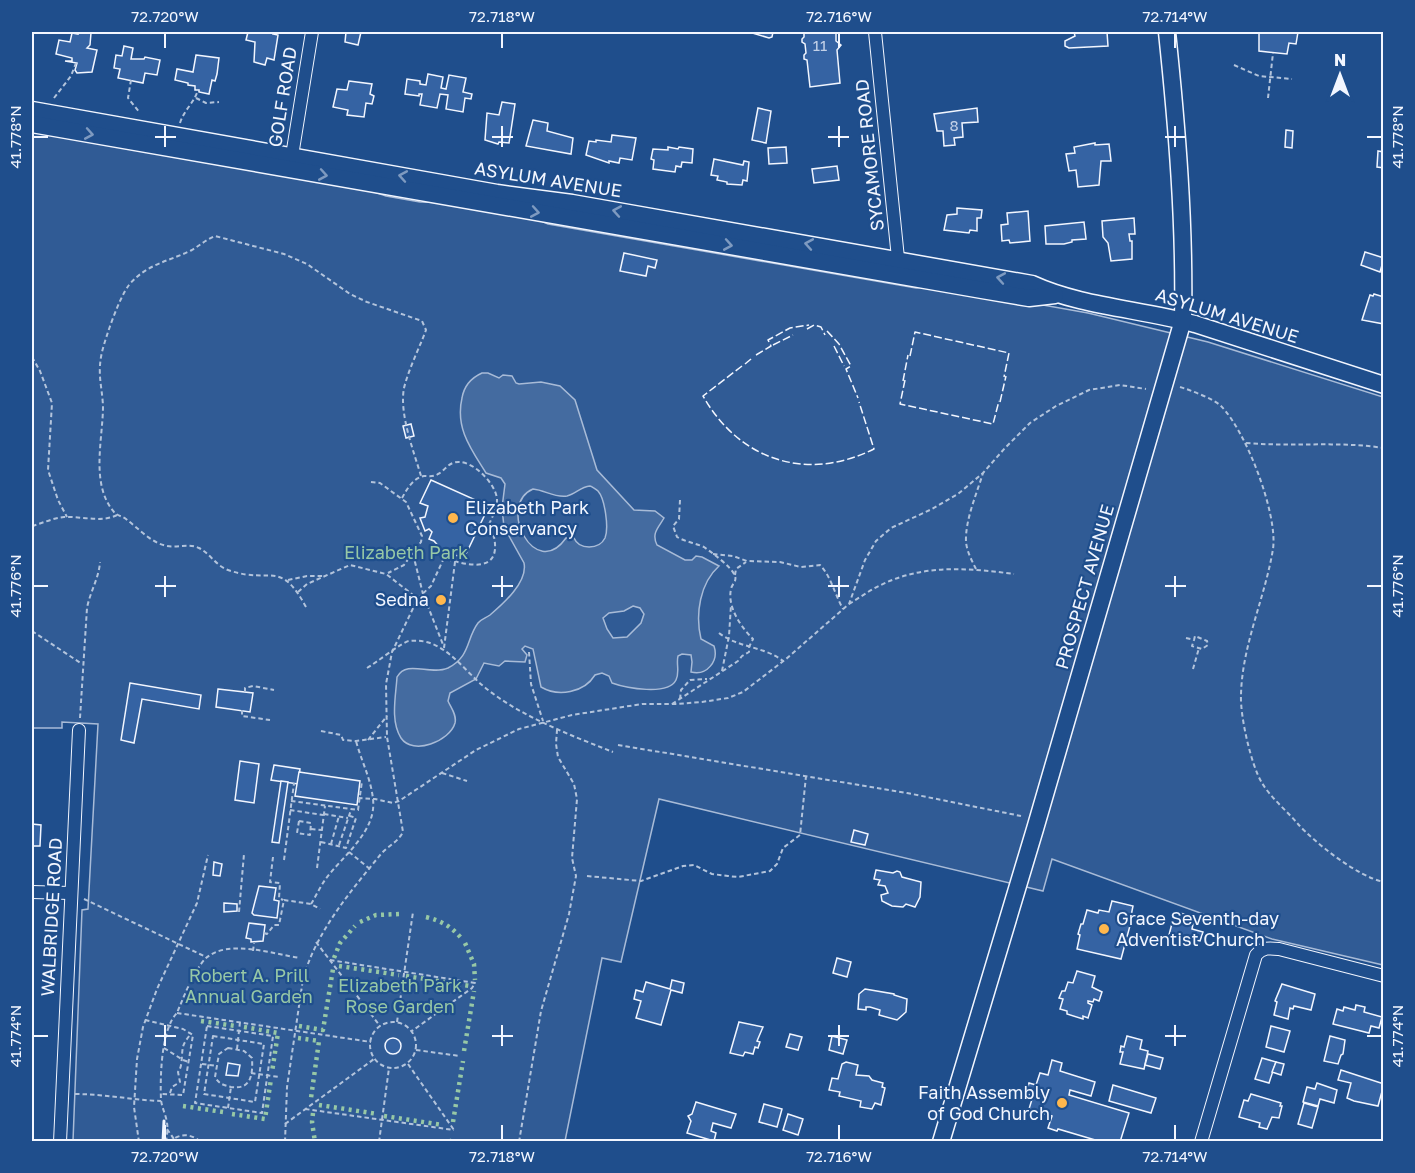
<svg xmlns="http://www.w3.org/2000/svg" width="1415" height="1173" font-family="'Golos Text',sans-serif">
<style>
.built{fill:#305b95;stroke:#a8bbd7;stroke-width:1.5}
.water{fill:#446ba0;stroke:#a8bbd7;stroke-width:1.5;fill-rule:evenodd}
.building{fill:#3563a3;stroke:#f2f6ff;stroke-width:1.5}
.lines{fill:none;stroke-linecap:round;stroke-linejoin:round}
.minor-casing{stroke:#f2f6ff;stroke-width:14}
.secondary-casing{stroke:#f2f6ff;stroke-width:19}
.path{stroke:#b3c4dc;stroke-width:2;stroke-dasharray:4.5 3;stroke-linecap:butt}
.minor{stroke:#1f4e8c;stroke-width:12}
.secondary{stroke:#1f4e8c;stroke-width:16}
.hedge{stroke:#97c8a6;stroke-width:4.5;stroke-dasharray:3 4.5;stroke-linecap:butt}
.fence{stroke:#f2f6ff;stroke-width:1.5;stroke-dasharray:8 3;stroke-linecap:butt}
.wall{stroke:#f2f6ff;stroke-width:3}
.oneway{stroke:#7e9ac0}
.ticks{fill:none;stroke:#f2f6ff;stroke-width:2}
.poi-dot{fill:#ffb74d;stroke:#1f4e8c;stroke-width:2}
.labels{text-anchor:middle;stroke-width:4.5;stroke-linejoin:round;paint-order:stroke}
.number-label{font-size:15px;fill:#c3d1e8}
.street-label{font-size:18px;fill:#f2f6ff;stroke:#1f4e8c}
.poi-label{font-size:18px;fill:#f2f6ff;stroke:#1f4e8c;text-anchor:start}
.park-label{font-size:18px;fill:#97c8a6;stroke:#1f4e8c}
.neatline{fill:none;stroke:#f2f6ff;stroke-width:2}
.ticks-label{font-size:15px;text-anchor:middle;fill:#f2f6ff}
</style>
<rect width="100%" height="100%" fill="#1f4e8c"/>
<polygon class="built" points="32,129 360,187 386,196 420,202 459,203 532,217 548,224 674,246 916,288 935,286 1088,313 1208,342 1383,397 1383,965 1272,939 1052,859 1043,891 659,799 621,962 602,958 565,1141 73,1141 82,910 88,909 98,724 62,722 62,728 32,728"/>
<path class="water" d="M482 373H488L499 378 503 375 512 376 516 383 519 384 541 382 560 386 575 400 597 470 634 510 655 511 664 518C659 527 651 533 657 545L685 560H692L696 556 702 557 719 566C700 583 695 614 701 639L714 646C719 661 707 676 691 672L692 662 691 655 682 654 678 656C676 664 680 672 676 680 668 696 626 688 612 683L609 676 602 673 595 675C584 693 558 697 541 687L533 649 525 646 522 649 527 655 525 662 505 661 499 666 484 663 476 679 450 693 448 701C451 708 457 715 455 723 450 741 413 756 401 738 390 721 396 695 397 677 407 659 430 676 448 668 471 656 466 639 478 623 481 619 486 618 490 615 503 604 528 582 524 563L504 527 502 508 505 484 501 478 486 473C471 449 455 428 462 398 464 386 471 378 482 373ZM590 486C591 486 597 490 598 491 605 499 609 528 605 538 599 550 579 550 574 538H566C535 582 496 505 533 489 545 490 554 498 567 496 576 494 580 487 590 486ZM633 606 640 608 644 614 641 623 627 637 613 638 607 629 603 618 609 613 624 611Z"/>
<g class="building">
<polygon points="78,32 91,33 90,45 87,48 97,50 92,72 77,73 75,70 77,63 65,61 72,61 72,58 56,54 59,40 70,42 72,33 78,34"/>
<polygon points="248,32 274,32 273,34 278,35 274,60 267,58 265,65 254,62 255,42 246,40"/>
<polygon points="346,32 361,32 358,45 345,42"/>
<polygon points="749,32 773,32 772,37 769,38"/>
<polygon points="804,32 836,33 836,41 841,45 837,50 840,83 810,87 807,60 804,59 804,55 806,53 805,44 802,42 802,39 804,37"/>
<polygon points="1074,32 1107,32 1108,46 1069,48 1065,46 1065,41 1075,36"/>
<polygon points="1259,32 1298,32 1296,44 1289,43 1287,54 1259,51"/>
<polygon points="124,46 133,48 131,59 144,59 145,57 160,60 157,75 145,73 143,83 118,78 120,69 114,68 116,55 122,56"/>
<polygon points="196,55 219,58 217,74 215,81 212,80 209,94 199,92 199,90 195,90 195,86 188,85 188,83 175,80 177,69 193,72"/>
<polygon points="428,74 443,77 441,88 446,89 449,75 466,78 463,92 472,94 471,99 465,98 463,112 446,109 448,95 440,94 437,108 420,105 422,94 419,94 419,96 405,94 407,79 420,81 420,84 426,85"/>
<polygon points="349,81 372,84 370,94 374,96 372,104 366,103 364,117 347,115 348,110 333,107 337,89 347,90"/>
<polygon points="502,102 515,104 509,143 499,142 498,144 485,140 487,113 499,115"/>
<polygon points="758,108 771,111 766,143 752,140"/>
<polygon points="977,108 978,122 962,123 963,137 954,138 955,145 944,146 943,131 937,131 934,114"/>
<polygon points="533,120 548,123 547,131 573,138 571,154 526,146"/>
<polygon points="1286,130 1293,131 1292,148 1285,147"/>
<polygon points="612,135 636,138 632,160 620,158 619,163 609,161 609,163 586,155 589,141 596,142 596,140 611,142"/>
<polygon points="1095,143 1095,145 1109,144 1111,161 1101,161 1099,185 1078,187 1076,170 1069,171 1066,154 1075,153 1074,147"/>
<polygon points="668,147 678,149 679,147 693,149 692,163 682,162 681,167 676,166 675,172 653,169 654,160 651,159 653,149 668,150"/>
<polygon points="786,147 787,163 769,164 768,148"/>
<polygon points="1378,151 1384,152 1384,168 1377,167"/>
<polygon points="714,159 743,165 744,161 749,162 747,181 743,180 742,185 727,184 727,182 717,180 718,176 711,175"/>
<polygon points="837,166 839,180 814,183 812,169"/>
<polygon points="957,208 982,210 981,218 977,218 977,231 970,230 969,233 944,230 947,215 957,214"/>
<polygon points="1028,211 1030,241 1010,243 1009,240 1002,241 1001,225 1008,224 1007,213"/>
<polygon points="1134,218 1135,234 1129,234 1130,241 1132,241 1132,259 1111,261 1108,243 1103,237 1102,221"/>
<polygon points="1084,222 1086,239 1072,240 1072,242 1064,244 1046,244 1045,226"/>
<polygon points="1365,252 1384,258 1380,272 1361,265"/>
<polygon points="624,253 657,260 655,268 648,266 646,276 620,271"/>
<polygon points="1374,294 1384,297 1384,324 1362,320 1370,295 1373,296"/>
<polygon points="411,424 414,436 406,438 403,426"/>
<polygon points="431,480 489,506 465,556 446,555 434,541 429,539 432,532 429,529 425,531 420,518 425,517 428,506 420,503"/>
<polygon points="130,683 201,695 199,709 142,699 134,743 121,740"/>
<polygon points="218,689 253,693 250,712 216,707"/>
<polygon points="240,761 259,764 254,803 235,800"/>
<polygon points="274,765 300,769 298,784 271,780"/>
<polygon points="299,772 360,781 357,805 295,796"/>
<polygon points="281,781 288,782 279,843 272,842"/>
<polygon points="32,824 41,825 40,846 32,846"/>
<polygon points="854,830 868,834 865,845 851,842"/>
<polygon points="214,862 222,864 220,876 213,875"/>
<polygon points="876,870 893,873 897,871 900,872 902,877 921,882 920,897 915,907 906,904 903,907 892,906 882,901 881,895 888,893 885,886 878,885 880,880 874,879"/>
<polygon points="259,886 276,888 274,900 279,901 277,918 254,915 252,913"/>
<polygon points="1112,901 1133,906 1130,921 1131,922 1121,959 1077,949 1080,935 1078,934 1081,924 1083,924 1087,910 1098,913 1099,910 1109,912"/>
<polygon points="224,903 237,904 237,911 224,912"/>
<polygon points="1175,912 1193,916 1192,918 1194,919 1192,929 1203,932 1200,941 1169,935"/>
<polygon points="249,923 265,925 263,941 251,942 251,939 246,938"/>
<polygon points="837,958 851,962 847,977 833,973"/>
<polygon points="1077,971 1095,976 1092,987 1102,992 1099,1001 1094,999 1093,1002 1088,1001 1088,1003 1092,1005 1088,1018 1083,1016 1083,1019 1067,1014 1067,1011 1060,1009 1063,999 1059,998 1062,991 1065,991 1068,982 1073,983"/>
<polygon points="672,980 684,983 682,993 671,990 661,1025 636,1018 641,1001 634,999 636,990 643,992 646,982 670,989"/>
<polygon points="1282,984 1315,994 1311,1010 1294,1006 1293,1009 1290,1008 1288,1019 1274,1015 1277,1002 1275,1001"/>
<polygon points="865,989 894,994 894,995 907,999 906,1012 897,1020 879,1015 880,1010 870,1007 866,1007 866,1010 858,1009 859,994"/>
<polygon points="1356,1005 1365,1007 1364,1012 1382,1017 1379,1028 1371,1026 1369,1033 1333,1024 1337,1009 1343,1011 1344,1007 1355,1010"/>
<polygon points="739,1022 763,1027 757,1041 760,1042 758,1048 755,1047 753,1054 745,1052 743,1056 730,1053"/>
<polygon points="1271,1026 1290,1031 1284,1052 1266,1047"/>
<polygon points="790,1034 802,1037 798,1050 786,1047"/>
<polygon points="832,1036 847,1040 843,1054 829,1050"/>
<polygon points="1127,1036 1142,1040 1140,1049 1148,1051 1144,1069 1120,1064 1123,1052 1120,1052 1121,1046 1124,1047"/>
<polygon points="1330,1036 1345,1040 1343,1054 1341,1055 1338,1064 1324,1061"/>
<circle cx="393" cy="1046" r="8"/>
<polygon points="1148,1054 1163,1058 1160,1069 1145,1065"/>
<polygon points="1262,1058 1276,1062 1269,1083 1255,1079"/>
<polygon points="1052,1060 1062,1063 1060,1071 1095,1082 1091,1096 1070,1090 1069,1095 1129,1113 1120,1142 1102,1142 1058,1129 1057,1131 1048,1128 1052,1116 1029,1109 1033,1096 1026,1094 1029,1083 1036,1085 1040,1073 1048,1075"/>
<polygon points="846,1062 858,1065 856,1075 869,1076 872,1080 883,1083 882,1087 885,1088 881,1105 875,1103 872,1109 860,1107 861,1101 839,1096 840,1092 829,1090 832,1078 838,1079 842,1064"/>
<polygon points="1276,1062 1284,1064 1281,1075 1272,1072"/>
<polygon points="228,1063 240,1065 238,1076 226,1075"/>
<polygon points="1341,1070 1384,1084 1378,1106 1354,1101 1347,1098 1351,1083 1338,1080"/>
<polygon points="1317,1083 1337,1090 1334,1103 1320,1099 1318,1106 1303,1102 1307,1087 1315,1089"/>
<polygon points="1113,1085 1156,1098 1151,1113 1109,1101"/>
<polygon points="1251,1094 1281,1103 1280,1106 1282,1106 1279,1118 1272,1117 1267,1129 1259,1127 1260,1123 1239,1117 1244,1100 1248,1101"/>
<polygon points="696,1102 736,1114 731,1128 713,1123 711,1131 716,1133 714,1141 687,1133 691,1121 688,1116 692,1114"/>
<polygon points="1304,1103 1318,1107 1312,1128 1298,1124"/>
<polygon points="764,1104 782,1109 777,1127 759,1122"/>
<polygon points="788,1114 803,1119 798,1135 783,1130"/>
</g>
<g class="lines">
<defs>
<g id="minor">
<polyline points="875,32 899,268"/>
<polyline points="291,162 312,32"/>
<polyline points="32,892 70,893"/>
<polyline points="60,1142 79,730"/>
<path d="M1201 1142 1256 955C1263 947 1270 948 1279 949L1384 976"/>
</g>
<g id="secondary">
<path d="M32 110 497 193 572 203 1032 284C1082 307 1142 309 1195 324L1384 385"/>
<polyline points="32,124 982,290 1029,298 1055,295"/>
<path d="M941 1142 1035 829 1183 320C1185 224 1177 127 1167 32"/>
</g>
</defs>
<use href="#minor" class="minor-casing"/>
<use href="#secondary" class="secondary-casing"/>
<g class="path">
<polyline points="1234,65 1259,76 1292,79"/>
<polyline points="131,80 128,98 140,113"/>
<polyline points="54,98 71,76 76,63"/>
<polyline points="196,98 206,103 219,102"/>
<polyline points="1268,98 1273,53"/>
<path d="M180 123C184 110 194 103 198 90"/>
<polyline points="32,357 40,371 52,403 48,470 58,500 67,517"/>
<path d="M1180 387C1190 390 1214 399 1221 406 1246 431 1278 514 1273 549 1265 598 1242 645 1241 695 1240 716 1251 765 1262 783 1271 798 1287 811 1298 824 1315 843 1358 877 1384 882"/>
<path d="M1246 443C1292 447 1338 441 1384 448"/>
<polyline points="371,482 380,483 406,502 422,536 421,542 404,565 388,573"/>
<path d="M402 498C407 489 413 478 424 476 429 476 434 477 438 474 444 471 447 465 453 463 470 456 498 485 497 501 496 512 488 526 483 536"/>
<path d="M32 526C43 523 53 518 64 517 81 516 101 523 117 515"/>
<polyline points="413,554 423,594 444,647"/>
<path d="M713 554 733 556 747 561 780 562 801 567 820 565C831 576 835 595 843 609"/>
<path d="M976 569C972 561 967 552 966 542 965 520 977 493 983 473"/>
<polyline points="735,575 736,569 746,562"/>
<polyline points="288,580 307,576 324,576"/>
<polyline points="298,592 307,584 350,565 386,574 417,598"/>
<path d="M849 604C859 598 870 590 881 585 923 564 969 568 1014 574"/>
<path d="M306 607C280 559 272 584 231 571 216 567 211 554 199 548 189 543 177 548 167 546 151 543 138 528 126 519 122 516 118 516 114 512 90 484 103 439 103 406 102 386 97 374 102 352 106 336 119 298 129 285 146 264 170 261 192 250 200 245 206 240 215 236L284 254 307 264 350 294 367 302 422 321 426 330C419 349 409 368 404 388 399 414 414 452 421 476"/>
<polyline points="32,631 82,664"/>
<path d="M719 633C738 648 764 646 783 661"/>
<polyline points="1186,638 1194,640 1195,636 1207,641 1208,645 1202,649 1192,646 1194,640"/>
<polyline points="444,648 455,562"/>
<polyline points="529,652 531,684 543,721"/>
<path d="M367 668C376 663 402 642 409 641 442 637 460 666 482 685 517 715 570 735 613 752"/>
<polyline points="1193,669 1199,648"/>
<polyline points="722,671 729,636 731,605"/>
<polyline points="245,692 245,688 253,686 274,690"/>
<polyline points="680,699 681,690 690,680 707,679"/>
<path d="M672 704 738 661 742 656 749 652V647L753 639C741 627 727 607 731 589 732 584 737 581 735 576 732 567 711 552 704 547 695 543 686 542 677 537L673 526 679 519 680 500"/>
<polyline points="242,710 242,716 270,720"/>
<path d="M80 718 87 608C90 592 99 578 100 562"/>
<polyline points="321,731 341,735 343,740 356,741 386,737"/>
<polyline points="368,740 387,716"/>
<polyline points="618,745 907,793 1021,816"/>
<polyline points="442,773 467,781"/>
<polyline points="358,798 375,799 393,803 399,801 476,750 519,729 572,715 642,704 677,704 702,702 728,698 743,692 786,659 849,604 865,560 876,541 891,528 932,509 958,494 983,473 1005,448 1030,423 1056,406 1089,390 1120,385 1146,389"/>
<polyline points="291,801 358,810 362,781"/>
<polyline points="290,810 323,815"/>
<polyline points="324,814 348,818"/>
<polygon points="299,821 311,823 310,835 297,833"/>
<polyline points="311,829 322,830"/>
<polyline points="321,842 346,848 356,818 350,816"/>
<polyline points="331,844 339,816"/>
<polyline points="339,845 351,810"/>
<polyline points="349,852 370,869"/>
<polyline points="273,857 270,882 280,883 279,898 283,900"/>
<polyline points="284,860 294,783"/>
<polyline points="317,868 325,806"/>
<polyline points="587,876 641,881 683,866 694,865 712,874 728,876 738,877 770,871 777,864 783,848 800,835 806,776"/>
<polyline points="84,899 206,957"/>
<path d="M311 904C316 896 320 887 325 880 342 856 377 832 373 799 371 779 361 760 356 741"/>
<polyline points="239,912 244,854"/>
<polyline points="264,933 267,934 274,925 279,925 284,900 311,904 320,909"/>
<polyline points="316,942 380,1026"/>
<polyline points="253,951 254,943"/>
<polyline points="330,960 475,983 472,988 412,1031"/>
<polyline points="177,1013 371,1042"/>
<polyline points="145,1020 183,1029 193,1035 183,1095 161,1094"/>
<circle cx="393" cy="1045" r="23"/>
<polyline points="397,1022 413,912"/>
<polygon points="207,1026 273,1036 262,1113 195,1103"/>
<polygon points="213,1036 264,1044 255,1102 204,1094"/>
<polyline points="164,1048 183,1060 189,1062"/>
<path d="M228 1048 244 1051 252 1058C253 1075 251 1090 231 1087 223 1085 219 1084 215 1077L219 1054Z"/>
<polyline points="237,1049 240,1022"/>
<polyline points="416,1050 460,1056"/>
<polyline points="202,1064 217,1066"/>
<polyline points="408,1064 454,1130"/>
<polyline points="251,1073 279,1077"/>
<path d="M170 1093 172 1087 180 1082 178 1072C183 1066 181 1056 183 1047 184 1042 188 1038 191 1033"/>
<path d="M75 1094C104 1094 132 1100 161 1101"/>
<polyline points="228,1108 231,1087"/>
<polyline points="305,1109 454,1130"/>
<polyline points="285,1124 374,1059"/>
<polyline points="167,1129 176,1142"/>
<polyline points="139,1142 134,1107 137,1059 143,1027 157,989 197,903 208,855"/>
<path d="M166 1142C167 1136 168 1128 167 1123 166 1115 162 1108 161 1100 160 1078 161 1029 177 1013 183 998 194 971 205 959 227 938 273 954 300 958"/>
<path d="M169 1142C180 1133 190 1133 201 1142"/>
<path d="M285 1142 287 1087 303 979C316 932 350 892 381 854 388 846 398 842 403 832L387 737 386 684 392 652 418 598 431 586 444 558C465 565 502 575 494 537L486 530"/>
<polyline points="379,1142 389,1068"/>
<polyline points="519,1142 541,1011 569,914 576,876 572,858 577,799 574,784 558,757 556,744 557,730"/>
</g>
<use href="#minor" class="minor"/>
<use href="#secondary" class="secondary"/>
<g class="hedge">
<path d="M426 917C442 921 452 927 462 939"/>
<polyline points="360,922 376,915 399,914"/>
<polyline points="465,943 474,964 475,980"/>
<polyline points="334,958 340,943 355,926"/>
<polyline points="339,966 399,975"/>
<polyline points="406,976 470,986"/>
<polyline points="201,1021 236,1026"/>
<polyline points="299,1026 323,1030 333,969"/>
<polyline points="244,1027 278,1033 272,1072"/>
<polyline points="298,1038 319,1041 311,1098"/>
<polyline points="464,1051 474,991"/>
<polyline points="319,1105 378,1114"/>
<polyline points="183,1106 223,1112"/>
<polyline points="313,1113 312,1122 315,1142"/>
<polyline points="232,1114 265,1119 271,1079"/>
<polyline points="384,1116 443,1125"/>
<polyline points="453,1122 463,1061"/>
<polyline points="451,1142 453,1137"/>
</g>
<g class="fence">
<polyline points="807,329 814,325 821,327 825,335"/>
<polyline points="827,331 839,344 851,366 846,369 858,398"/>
<polyline points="773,345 793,335"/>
<polyline points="834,346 844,366"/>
<polyline points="756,355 771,346 768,340 790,328 809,325"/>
<polyline points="910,356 915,332 1009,353 1004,377"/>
<polyline points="745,364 751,359"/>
<path d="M742 366 703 396C740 461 807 482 874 449L859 402"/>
<polyline points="905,380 900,404 993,424 999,401"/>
<polyline points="903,381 908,355"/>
<polyline points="1000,402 1006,376"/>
</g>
<polyline class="wall" points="163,1142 164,1121"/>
</g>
<defs><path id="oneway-chevron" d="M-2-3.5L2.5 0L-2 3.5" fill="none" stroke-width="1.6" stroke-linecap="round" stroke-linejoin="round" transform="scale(1.5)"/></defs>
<g class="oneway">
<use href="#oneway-chevron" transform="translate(89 134) rotate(10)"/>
<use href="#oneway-chevron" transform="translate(323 175) rotate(10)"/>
<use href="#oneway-chevron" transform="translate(403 176) rotate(-170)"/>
<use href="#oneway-chevron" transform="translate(617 211) rotate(-170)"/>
<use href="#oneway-chevron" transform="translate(535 212) rotate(10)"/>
<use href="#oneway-chevron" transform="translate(809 244) rotate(-170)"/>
<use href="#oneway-chevron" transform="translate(728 245) rotate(10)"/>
<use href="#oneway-chevron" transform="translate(1001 278) rotate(-170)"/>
</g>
<path class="ticks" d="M165 33V48M502 33V48M839 33V48M1175 33V48M165 126V147M502 126V147M839 126V147M1175 126V147M33 137H48M155 137H176M492 137H513M828 137H849M1165 137H1186M1367 137H1382M165 576V597M502 576V597M839 576V597M1175 576V597M33 586H48M155 586H176M492 586H513M828 586H849M1165 586H1186M1367 586H1382M165 1025V1046M502 1025V1046M839 1025V1046M1175 1025V1046M33 1036H48M155 1036H176M492 1036H513M828 1036H849M1165 1036H1186M1367 1036H1382M165 1125V1140M502 1125V1140M839 1125V1140M1175 1125V1140"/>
<g class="poi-dot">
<circle cx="453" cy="518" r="6"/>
<circle cx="441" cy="600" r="6"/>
<circle cx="1104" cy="929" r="6"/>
<circle cx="1062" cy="1103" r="6"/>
</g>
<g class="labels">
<g class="number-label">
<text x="820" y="51">11</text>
<text x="954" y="131">8</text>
</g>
<g class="street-label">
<text transform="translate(283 97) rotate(-81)" y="6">GOLF ROAD</text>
<text transform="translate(870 155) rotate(-96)" y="6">SYCAMORE ROAD</text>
<text transform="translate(548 180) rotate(9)" y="6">ASYLUM AVENUE</text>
<text transform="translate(1227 316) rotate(17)" y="6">ASYLUM AVENUE</text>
<text transform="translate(1085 587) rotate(-74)" y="6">PROSPECT AVENUE</text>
<text transform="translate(52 917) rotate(-87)" y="6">WALBRIDGE ROAD</text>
</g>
<g class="poi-label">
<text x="465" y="514">Elizabeth Park<tspan x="465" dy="21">Conservancy</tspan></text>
<text x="429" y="606" text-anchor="end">Sedna</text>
<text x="1116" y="925">Grace Seventh-day<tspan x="1116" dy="21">Adventist Church</tspan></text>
<text x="1050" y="1099" text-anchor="end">Faith Assembly<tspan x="1050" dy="21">of God Church</tspan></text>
</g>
<g class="park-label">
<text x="406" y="559">Elizabeth Park</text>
<text x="249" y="982">Robert A. Prill<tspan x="249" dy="21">Annual Garden</tspan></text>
<text x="400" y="992">Elizabeth Park<tspan x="400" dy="21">Rose Garden</tspan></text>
</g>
</g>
<rect width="1415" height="1173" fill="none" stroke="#1f4e8c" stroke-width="66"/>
<g transform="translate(1340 75)" stroke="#1f4e8c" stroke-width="4.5" paint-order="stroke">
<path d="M0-4.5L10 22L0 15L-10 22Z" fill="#f2f6ff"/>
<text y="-9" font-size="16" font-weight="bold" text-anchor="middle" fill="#f2f6ff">N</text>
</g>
<rect x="33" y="33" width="1349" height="1107" class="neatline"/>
<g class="ticks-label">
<text x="165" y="22">72.720°W</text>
<text x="502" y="22">72.718°W</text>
<text x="839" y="22">72.716°W</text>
<text x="1175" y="22">72.714°W</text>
<text transform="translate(16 137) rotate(-90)" y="5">41.778°N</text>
<text transform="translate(1398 137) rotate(-90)" y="5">41.778°N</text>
<text transform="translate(16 586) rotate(-90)" y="5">41.776°N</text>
<text transform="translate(1398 586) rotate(-90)" y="5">41.776°N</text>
<text transform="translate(16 1036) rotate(-90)" y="5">41.774°N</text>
<text transform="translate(1398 1036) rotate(-90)" y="5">41.774°N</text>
<text x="165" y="1162">72.720°W</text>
<text x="502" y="1162">72.718°W</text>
<text x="839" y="1162">72.716°W</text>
<text x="1175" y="1162">72.714°W</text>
</g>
</svg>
